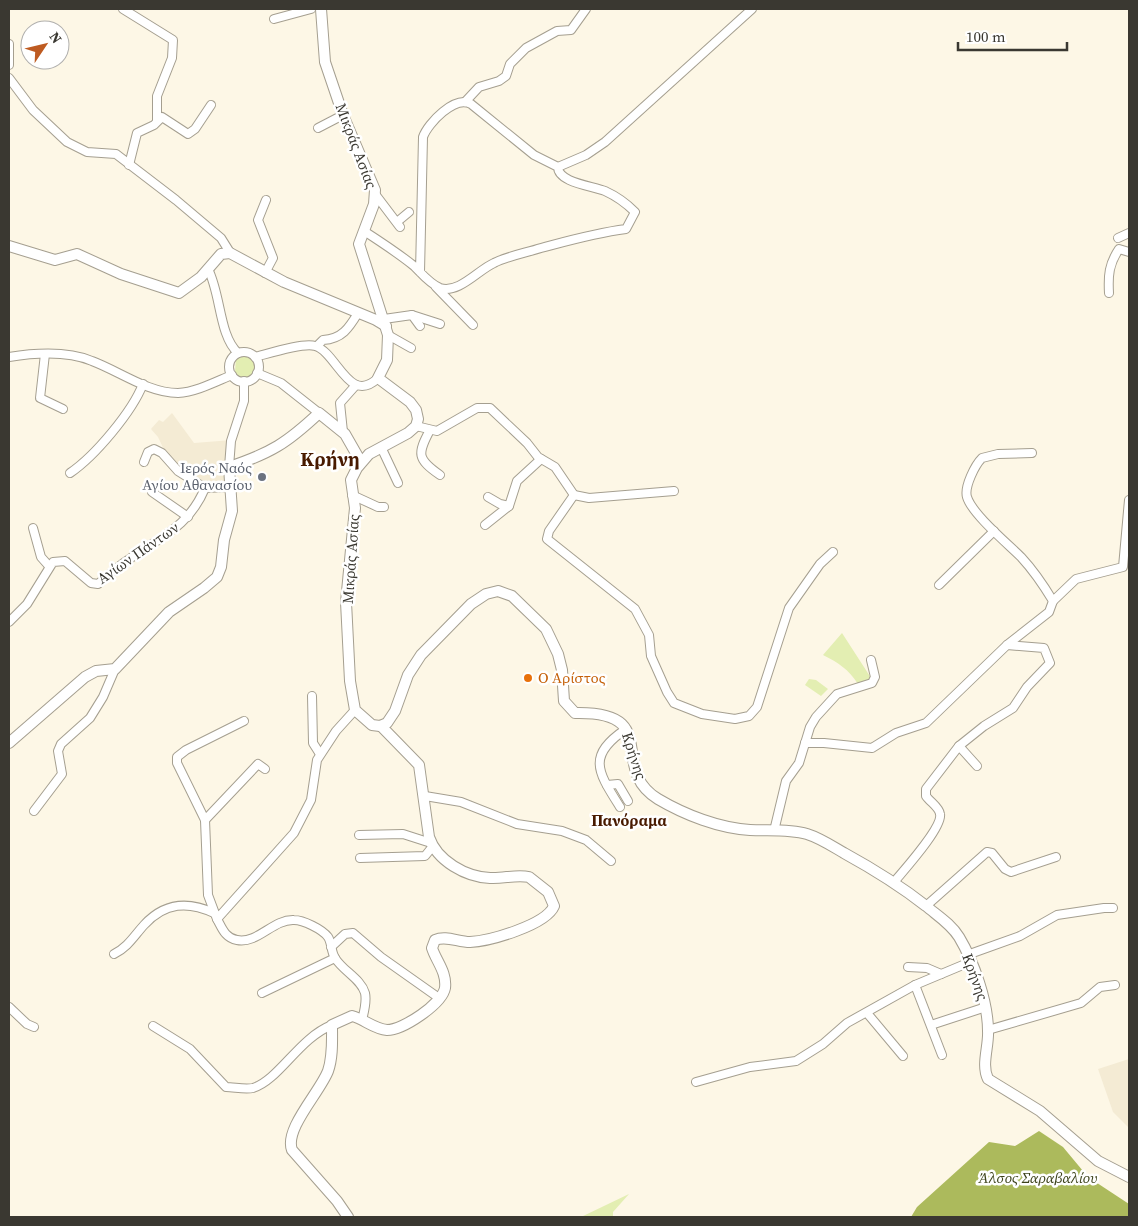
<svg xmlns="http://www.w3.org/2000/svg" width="1138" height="1226" font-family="'Source Serif 4',serif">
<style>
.built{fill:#f4ebd4}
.green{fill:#e3eeb2}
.forest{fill:#acba5c}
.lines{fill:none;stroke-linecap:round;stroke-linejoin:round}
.minor-casing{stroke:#a59f90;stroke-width:10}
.tertiary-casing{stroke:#a59f90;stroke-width:12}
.minor{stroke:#fff;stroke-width:8}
.tertiary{stroke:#fff;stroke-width:10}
.worship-dot{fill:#6b7280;stroke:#fff;stroke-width:2}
.food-dot{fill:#e8710a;stroke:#fff;stroke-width:2}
.labels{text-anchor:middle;stroke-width:5;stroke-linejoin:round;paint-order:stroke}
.street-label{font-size:15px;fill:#3a3831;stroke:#fff}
.worship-label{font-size:15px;fill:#5b616d;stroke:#fff;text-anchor:end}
.food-label{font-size:15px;fill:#c56008;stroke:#fff;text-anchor:start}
.park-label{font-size:15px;font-style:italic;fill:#3c421a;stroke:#fff}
.neighbourhood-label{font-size:16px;font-weight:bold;fill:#481a00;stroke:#fff}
.district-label{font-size:20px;font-weight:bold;fill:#481a00;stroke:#fff}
</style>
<rect width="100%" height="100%" fill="#fdf7e6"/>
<g class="built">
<polygon points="172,413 194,443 232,440 229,484 203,485 183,474 166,454 158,437 151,429 159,420 163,422"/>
<polygon points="1129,1059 1129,1128 1113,1112 1098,1069"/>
</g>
<g class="green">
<path d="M250 356C258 367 257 381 240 379L235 372 236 357Z"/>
<path d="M842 633 873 681 858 684C848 669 839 663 823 655Z"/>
<polygon points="809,679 816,680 828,689 821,696 805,685"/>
<polygon points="629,1194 613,1212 613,1217 581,1217"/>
</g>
<polygon class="forest" points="1039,1131 1063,1147 1088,1177 1129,1204 1129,1217 911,1217 917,1207 989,1142 1015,1146"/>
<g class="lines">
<defs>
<g id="minor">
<polyline points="123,9 173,40 172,58 157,96 157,120"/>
<polyline points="274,19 311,9"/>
<polyline points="9,44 9,65"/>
<polyline points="9,78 33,110 67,142 87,152 116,154 176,200 221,238 231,254"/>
<polyline points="465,102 479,87 499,81 506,76 510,64 526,48 557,31 571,30 586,9"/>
<polyline points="318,128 343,115"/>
<polyline points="129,165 137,133 154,125 162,117 188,134 195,129 211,105"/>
<polyline points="558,167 586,155 605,142 752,9"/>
<polyline points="375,194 400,227"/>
<polyline points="397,222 409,212"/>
<path d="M364 231C381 242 398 253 414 266 421 273 430 284 440 288 459 294 478 270 494 263 508 256 525 253 541 248 571 240 595 233 626 229L635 212C627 204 616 196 605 191 594 186 558 183 558 167L534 155 471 104C455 95 428 123 423 137L420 272"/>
<polyline points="1118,238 1129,233"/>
<path d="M208 269C221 294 219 336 238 353"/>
<polyline points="265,273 273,258 258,220 266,200"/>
<polyline points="436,287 473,325"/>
<path d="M1109 293C1108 275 1109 264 1119 249L1129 252"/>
<polyline points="412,315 440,324"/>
<polyline points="384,319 412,315 420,326"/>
<polyline points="388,335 411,348"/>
<path d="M317 346 323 340C342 339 349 328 358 313"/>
<circle cx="244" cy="367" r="15"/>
<polyline points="45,354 40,398 63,409"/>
<path d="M9 357C34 353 68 351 92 361 119 371 148 393 178 393 196 392 215 382 232 375"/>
<path d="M255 357C267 354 304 342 315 346 337 352 349 406 378 378"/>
<polyline points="257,373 281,383 319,413"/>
<polyline points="416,426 437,431 477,408 490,408 527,443 538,457 555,467 574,495 549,531 547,539 635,609 649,635 651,656 667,692 674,703 702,714 735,719 749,716 757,707 789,608 820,564 833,552"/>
<path d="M430 430C417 454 417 459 440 475"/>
<polyline points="343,432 340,403 356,385"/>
<polyline points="381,447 398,483"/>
<polyline points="144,462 148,452 154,449 162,453 178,471 205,488"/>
<polyline points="229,467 231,441 244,401 244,381"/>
<path d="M70 473C95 456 132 412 143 384"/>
<polyline points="152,492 188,517"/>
<polyline points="352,495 378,507 384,507"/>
<polyline points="574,495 589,498 674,491"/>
<polyline points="488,497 500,504 509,506"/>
<polyline points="485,525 509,506 517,481 541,459"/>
<polyline points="33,528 41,557 49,566"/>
<polyline points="939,585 994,531"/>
<polyline points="1053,601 1076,579 1123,567 1129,500"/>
<path d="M9 622 27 604 53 562 65 561 91 583 98 584C108 576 117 567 128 560 160 537 189 527 205 488L228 487"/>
<polyline points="312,696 313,743 320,754"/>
<polyline points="244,721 186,750 177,757 177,763 205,820 208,895 217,919 294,833 311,800 317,760 336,731 355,710"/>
<path d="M805 743H824L872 748 896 733 926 723 1007 645 1049 612 1053 601C1044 586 1034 571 1021 557 1008 544 972 514 967 497 964 487 975 465 982 458L998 454 1032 453"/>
<polyline points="959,746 977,766"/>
<polyline points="607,785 618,784 628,801"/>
<polyline points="425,796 461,802 517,824 562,831 586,840 611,861"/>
<path d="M620 807C598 772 586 756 626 729"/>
<polyline points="34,811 62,774 58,751 61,744 90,718 103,697 115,669"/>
<polyline points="205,820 258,764 265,769"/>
<polyline points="774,831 786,781 799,763 810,727 816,717 837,694 872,683 875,677 871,660"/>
<polyline points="359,835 403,834 431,843"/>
<polyline points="360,858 425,856 433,846"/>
<path d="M895 881C904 870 943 827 940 814 939 807 930 802 926 796V789L959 746 984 726 1013 708 1027 687 1050 663 1044 648 1007 645"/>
<polyline points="926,906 987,852 992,853 1005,869 1011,872 1056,857"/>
<path d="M217 919C222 928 225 938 237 940 258 944 273 919 294 920 303 920 322 929 328 937 332 943 331 952 335 958 343 971 361 979 365 993 367 1002 364 1012 362 1020"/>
<polyline points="331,947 345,934 353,933 381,957 439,998"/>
<path d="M114 954C128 947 134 936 144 925 165 902 188 901 214 913"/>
<polyline points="967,955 1020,936 1057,915 1104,908 1113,908"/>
<polyline points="908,967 927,968 941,974"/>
<polyline points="915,985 942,1055"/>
<polyline points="262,993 335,958"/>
<polyline points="9,1007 27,1024 34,1027"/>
<polyline points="867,1013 903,1056"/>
<polyline points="931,1025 986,1007"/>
<path d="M153 1026 190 1049 226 1087C234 1087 245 1090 253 1088 279 1080 299 1038 332 1025"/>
<polyline points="988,1030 1081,1003 1100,987 1115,985"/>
<polyline points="696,1082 750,1067 796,1061 823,1044 847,1023 915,985 970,962"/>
</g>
<g id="tertiary">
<path d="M321 9 325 62 343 115 375 190 374 204 359 244 388 335 387 360 378 378 410 402 416 410 418 419 416 426 408 433 369 454 357 468 351 480 355 508 346 602 350 681 355 710 372 725 380 726 387 723 395 711 408 675 421 655 471 604 486 594 498 591 512 596 546 629 558 654 562 670 564 701 575 713C664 711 607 768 658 799 685 815 719 828 750 830 769 831 789 829 807 834 820 838 832 846 844 853 875 870 898 884 926 906 938 916 951 924 959 937 974 962 988 1002 988 1031 989 1046 981 1065 988 1079L1040 1111 1098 1161 1129 1177"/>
<polyline points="9,246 55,260 77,254 121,274 179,293 201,277 221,254 230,253 284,282 376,320 386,326"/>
<path d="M9 743 85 677 96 671 115 669 169 612 204 588 217 577 221 567 224 540 232 511 229 467C271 453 287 443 319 413L345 434 361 462"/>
<path d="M348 1217 337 1201 292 1150C284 1129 320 1092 328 1071 333 1057 332 1040 332 1025L352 1016C364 1019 374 1029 387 1030 403 1030 442 1004 445 988 447 972 436 961 432 948L435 940C446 935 458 942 470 942 490 941 546 925 554 906L548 892 529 877C516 874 503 879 490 878 466 877 437 861 429 837L419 765 381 726"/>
</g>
</defs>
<use href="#minor" class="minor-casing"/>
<use href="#tertiary" class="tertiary-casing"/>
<use href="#minor" class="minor"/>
<use href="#tertiary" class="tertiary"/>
</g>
<circle class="worship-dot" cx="262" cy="477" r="5"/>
<circle class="food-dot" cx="528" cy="678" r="5"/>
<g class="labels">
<g class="street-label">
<text transform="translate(356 146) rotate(69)" y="5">Μικράς Ασίας</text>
<text transform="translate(138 553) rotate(-35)" y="5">Αγίων Πάντων</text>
<text transform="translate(351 559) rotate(-86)" y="5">Μικράς Ασίας</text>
<text transform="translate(634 756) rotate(72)" y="5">Κρήνης</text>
<text transform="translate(975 977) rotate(70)" y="5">Κρήνης</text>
</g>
<g class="worship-label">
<text x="252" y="473">Ιερός Ναός<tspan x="252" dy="17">Αγίου Αθανασίου</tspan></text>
</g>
<g class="food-label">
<text x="538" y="683">Ο Αρίστος</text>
</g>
<g class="park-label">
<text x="1038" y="1183">Άλσος Σαραβαλίου</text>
</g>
<g class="neighbourhood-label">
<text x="629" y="826">Πανόραμα</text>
</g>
<g class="district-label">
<text x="330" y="466">Κρήνη</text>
</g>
</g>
<rect width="1138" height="1226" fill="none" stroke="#3a3831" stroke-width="20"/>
<g transform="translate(45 45) rotate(55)"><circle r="24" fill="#ffffff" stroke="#b0afad"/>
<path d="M0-4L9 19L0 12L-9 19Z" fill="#be5b21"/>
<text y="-8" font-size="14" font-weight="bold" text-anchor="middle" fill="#3a3831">N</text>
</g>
<path d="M958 42v8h109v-8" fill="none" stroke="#3a3831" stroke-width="2.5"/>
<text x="966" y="42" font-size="15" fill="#3a3831" stroke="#ffffff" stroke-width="4" paint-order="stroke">100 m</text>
</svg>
